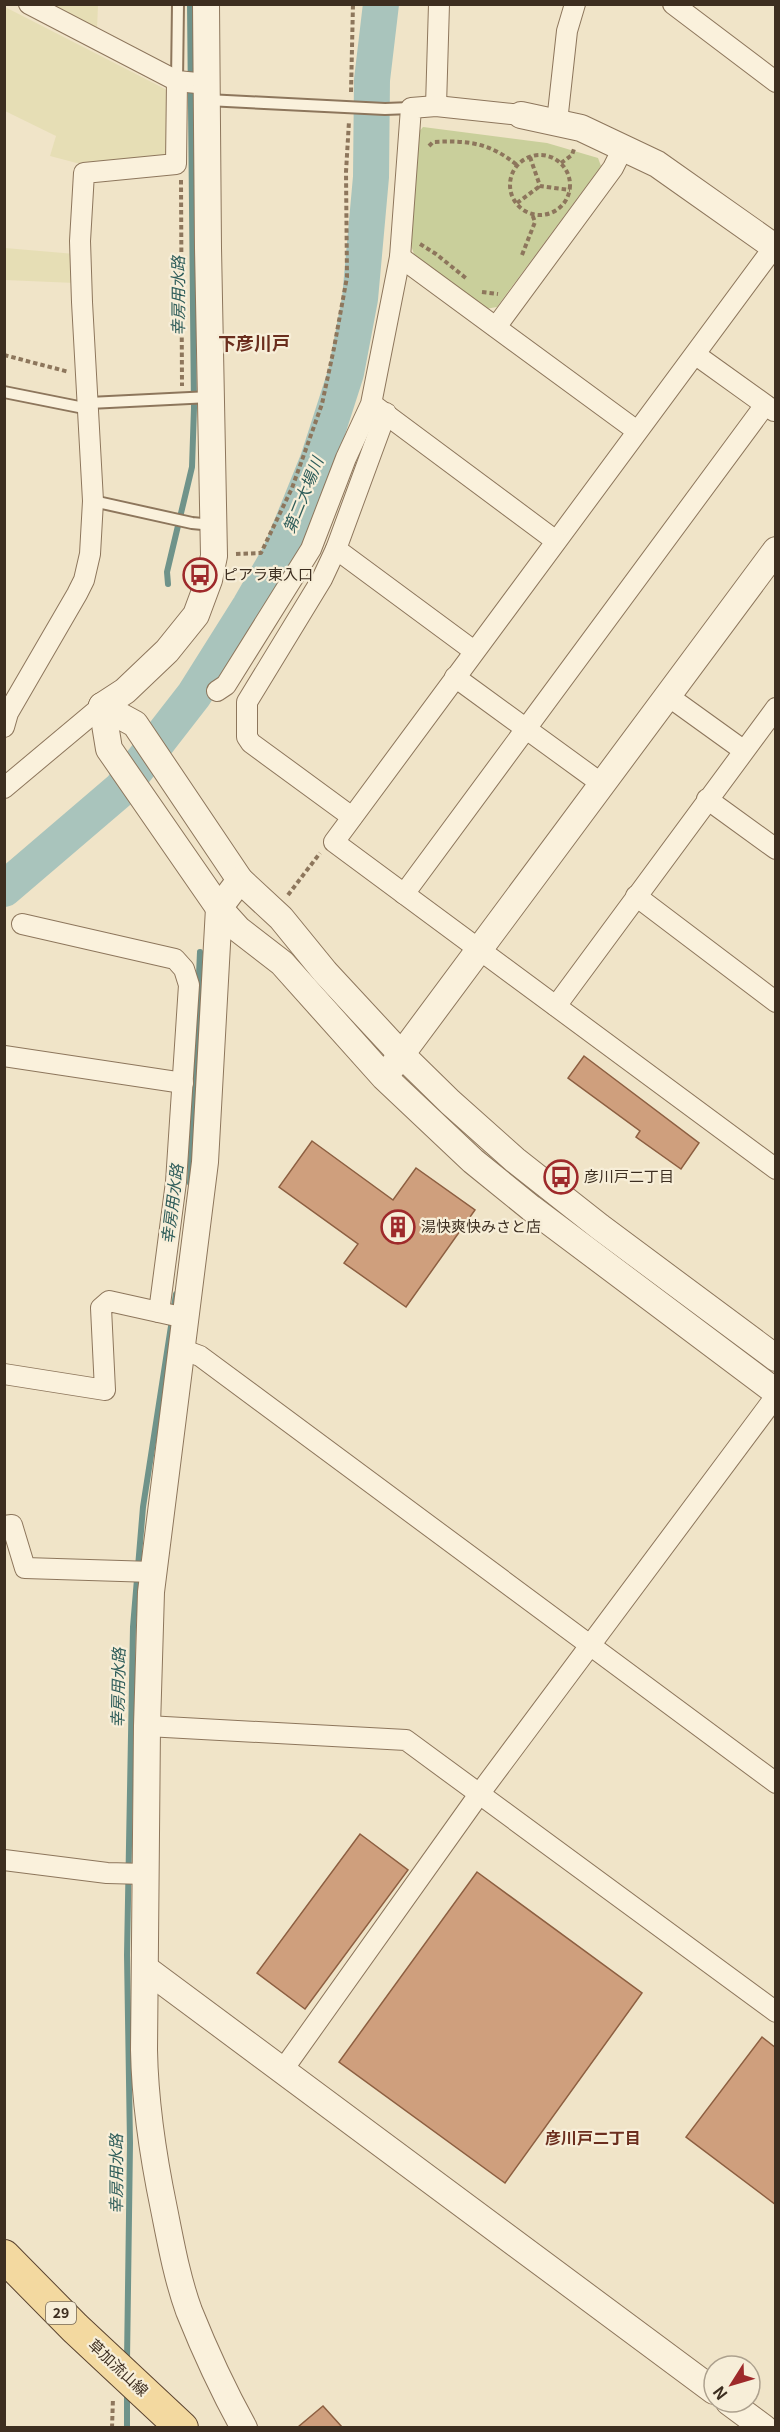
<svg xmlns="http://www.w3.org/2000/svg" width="780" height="2432" font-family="Georgia,'Noto Sans JP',serif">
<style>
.farmland{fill:#e6deb5}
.green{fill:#c9cf9b}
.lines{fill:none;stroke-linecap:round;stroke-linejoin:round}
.stream{stroke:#6f938a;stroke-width:6}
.river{stroke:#a9c4bc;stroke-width:36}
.building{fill:#cf9f7d;stroke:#8d5f41;stroke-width:1.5}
.service-casing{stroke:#8d765c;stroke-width:14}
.minor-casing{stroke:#8d765c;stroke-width:22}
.tertiary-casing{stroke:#8d765c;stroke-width:28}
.primary-casing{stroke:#5b4430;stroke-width:34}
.path{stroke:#8d765c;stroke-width:4;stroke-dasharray:4.5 3;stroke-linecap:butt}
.service{stroke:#faf1dc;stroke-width:10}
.minor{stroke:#faf1dc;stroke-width:20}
.tertiary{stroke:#faf1dc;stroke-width:26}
.primary{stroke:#f3d9a0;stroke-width:32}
.labels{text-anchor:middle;stroke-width:4.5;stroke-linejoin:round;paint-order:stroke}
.shield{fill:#f7eed8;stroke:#756857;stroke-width:1.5}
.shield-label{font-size:14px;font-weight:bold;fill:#3d2e20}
.poi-label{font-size:15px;fill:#3d2e20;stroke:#f7eed8;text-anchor:start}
.street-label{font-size:15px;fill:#3d2e20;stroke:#f7eed8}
.water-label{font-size:16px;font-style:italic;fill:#2f5d5a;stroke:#f7eed8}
.neighbourhood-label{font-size:16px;font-weight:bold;fill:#6b2e1e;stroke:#f7eed8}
.quarter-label{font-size:18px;font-weight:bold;fill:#6b2e1e;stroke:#f7eed8}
</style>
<rect width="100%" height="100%" fill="#f0e4c8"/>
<g class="farmland">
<polygon points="51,5 98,5 97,29"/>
<polygon points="5,7 169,91 169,150 159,160 88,166 50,156 56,136 5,111"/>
<polygon points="5,248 75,254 75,283 5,280"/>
</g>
<polygon class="green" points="423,127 547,143 598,158 601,166 497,307 485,309 414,254 410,243 417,134"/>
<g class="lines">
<g class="stream">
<polyline points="168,584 167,572 192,467 194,408 190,4"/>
<polyline points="190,1183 200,952"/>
<polyline points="127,2361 130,2143 127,1955 133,1627 143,1507 176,1294"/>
<polyline points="127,2428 127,2392"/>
</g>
<polyline class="river" points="4,889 121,789 194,695 250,606 280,554 318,460 346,373 360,299 371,177 372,80 381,4"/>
</g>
<g class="building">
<polygon points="584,1056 699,1143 681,1169 636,1137 640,1131 568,1078"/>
<polygon points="312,1141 393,1200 416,1168 475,1210 406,1307 344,1263 358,1244 279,1187"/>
<polygon points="360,1834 408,1870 305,2009 257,1973"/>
<polygon points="477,1872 642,1993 505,2183 339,2062"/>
<polygon points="762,2037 776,2048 776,2205 686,2137"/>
<polygon points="323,2406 342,2427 298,2427"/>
</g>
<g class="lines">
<defs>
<g id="service">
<polyline points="177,81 178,4"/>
<polyline points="207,100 385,109 411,108"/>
<polyline points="4,392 89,409"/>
<polyline points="89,403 210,397"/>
<polyline points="93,501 192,523 213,525"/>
</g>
<g id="minor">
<polyline points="29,4 177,81 207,84"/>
<polyline points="673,4 776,82"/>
<polyline points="436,106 439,4"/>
<polyline points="557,122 567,31 575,4"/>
<polyline points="774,247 334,842 776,1169"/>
<polyline points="400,257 637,431"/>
<polyline points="496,327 613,168 624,146"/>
<polyline points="696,355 774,411"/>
<polyline points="376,407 556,541"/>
<polyline points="336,549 474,651"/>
<polyline points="455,677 602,784"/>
<polyline points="217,691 226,685 311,549 346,458 371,404 400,257 411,108 436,106 521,115"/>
<polyline points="668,696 743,750"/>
<polyline points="4,727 8,713 77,594 84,580 90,554 93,501 82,302 80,241 84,173 176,164 177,81"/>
<polyline points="4,788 102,706"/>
<polyline points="707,799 776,849"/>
<polyline points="352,817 251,743 247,737 247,702 322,579 336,549 386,413"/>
<polyline points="404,894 765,405"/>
<polyline points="636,896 776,1002"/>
<polyline points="22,924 175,959 184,969 189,985 176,1182 159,1312"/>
<polyline points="556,1006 776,708"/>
<polyline points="4,1056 183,1083"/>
<polyline points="181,1349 200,1356 776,1783"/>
<polyline points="4,1374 105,1390 101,1308 109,1301 172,1315"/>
<polyline points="4,1526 12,1525 25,1568 153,1572"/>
<polyline points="147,1726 406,1740 776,2012"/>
<polyline points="4,1860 107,1873 146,1874"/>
<polyline points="282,2071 480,1793 776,1396"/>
</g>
<g id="tertiary">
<polyline points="521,115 581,128 657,164 776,248"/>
<polyline points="102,706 109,749 219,908 238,929 282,963 384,1077 473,1161 531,1208 776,1392"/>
<polyline points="102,706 135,724 240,880 281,918 325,972 401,1054 450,1102 515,1160 600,1227 776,1358"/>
<polyline points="102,706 125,691 167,651 196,615 209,580 214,556 208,248 206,4"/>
<path d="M240 880 219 908 205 1162 151 1592 147 1726 144 2050C145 2105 153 2156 164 2209 171 2244 177 2278 189 2311 205 2351 223 2390 244 2428"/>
<polyline points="392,1067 776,550"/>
<polyline points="146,1969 714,2391"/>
<polyline points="729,2402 764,2428"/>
</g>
<polyline id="primary" points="4,2256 75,2328 182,2428"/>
</defs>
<use href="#service" class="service-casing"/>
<use href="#minor" class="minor-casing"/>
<use href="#tertiary" class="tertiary-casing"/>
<use href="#primary" class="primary-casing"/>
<g class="path">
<polyline points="351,92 353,4"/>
<path d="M429 146 433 142C468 140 491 143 518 166"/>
<circle cx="540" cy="185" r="30"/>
<polyline points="530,157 540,186 570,190"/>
<polyline points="561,163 572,155 574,149"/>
<polyline points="181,180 182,386"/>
<polyline points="517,203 540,186"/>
<polyline points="420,244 436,254 467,279"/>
<polyline points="522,255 535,222 532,214"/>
<polyline points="482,292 498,294"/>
<polyline points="4,355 69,372"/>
<polyline points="236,554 261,553 292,488 322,404 334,348 347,277 346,172 349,121"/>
<polyline points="288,895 320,853"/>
<polyline points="112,2428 113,2398"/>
</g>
<use href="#service" class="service"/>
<use href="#minor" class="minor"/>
<use href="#tertiary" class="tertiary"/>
<use href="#primary" class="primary"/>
</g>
<defs>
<symbol id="bus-ring" viewBox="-11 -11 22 22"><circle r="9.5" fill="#f7eed8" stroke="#9e2a2b" stroke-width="1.5"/><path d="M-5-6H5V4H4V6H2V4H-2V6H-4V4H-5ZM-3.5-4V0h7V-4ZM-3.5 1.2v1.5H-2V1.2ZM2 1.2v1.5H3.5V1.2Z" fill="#9e2a2b"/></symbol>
<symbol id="building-ring" viewBox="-11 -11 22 22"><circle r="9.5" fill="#f7eed8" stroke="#9e2a2b" stroke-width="1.5"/><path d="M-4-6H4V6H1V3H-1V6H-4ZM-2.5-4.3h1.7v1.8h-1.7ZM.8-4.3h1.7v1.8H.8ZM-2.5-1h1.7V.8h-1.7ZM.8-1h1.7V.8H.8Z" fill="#9e2a2b"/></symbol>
</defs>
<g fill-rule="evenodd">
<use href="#bus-ring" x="181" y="556" width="38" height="38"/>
<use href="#bus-ring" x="542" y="1158" width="38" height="38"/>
<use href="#building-ring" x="379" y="1208" width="38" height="38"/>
</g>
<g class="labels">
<rect class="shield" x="46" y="2302" width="30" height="22" rx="4.5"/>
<g class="shield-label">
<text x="61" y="2318">29</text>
</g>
<g class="poi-label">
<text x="223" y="580">ピアラ東入口</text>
<text x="584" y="1182">彦川戸二丁目</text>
<text x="421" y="1232">湯快爽快みさと店</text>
</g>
<g class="street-label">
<text transform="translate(118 2368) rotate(43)" y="5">草加流山線</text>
</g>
<g class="water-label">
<text transform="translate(178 296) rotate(-90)" y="6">幸房用水路</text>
<text transform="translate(303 495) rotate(-68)" y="6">第二大場川</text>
<text transform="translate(172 1204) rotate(-83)" y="6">幸房用水路</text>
<text transform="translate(118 1688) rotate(-89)" y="6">幸房用水路</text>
<text transform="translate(116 2174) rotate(-90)" y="6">幸房用水路</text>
</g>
<g class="neighbourhood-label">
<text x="593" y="2144">彦川戸二丁目</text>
</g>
<g class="quarter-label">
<text x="254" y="350">下彦川戸</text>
</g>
</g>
<rect width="780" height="2432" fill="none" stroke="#3d2e20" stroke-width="12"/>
<g transform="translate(732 2384) rotate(233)"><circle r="28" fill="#f7eed8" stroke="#ada18e" stroke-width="1.5"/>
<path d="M0-4.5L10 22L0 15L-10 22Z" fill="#9e2a2b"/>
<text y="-9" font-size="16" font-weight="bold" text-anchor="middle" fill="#3d2e20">N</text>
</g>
</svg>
